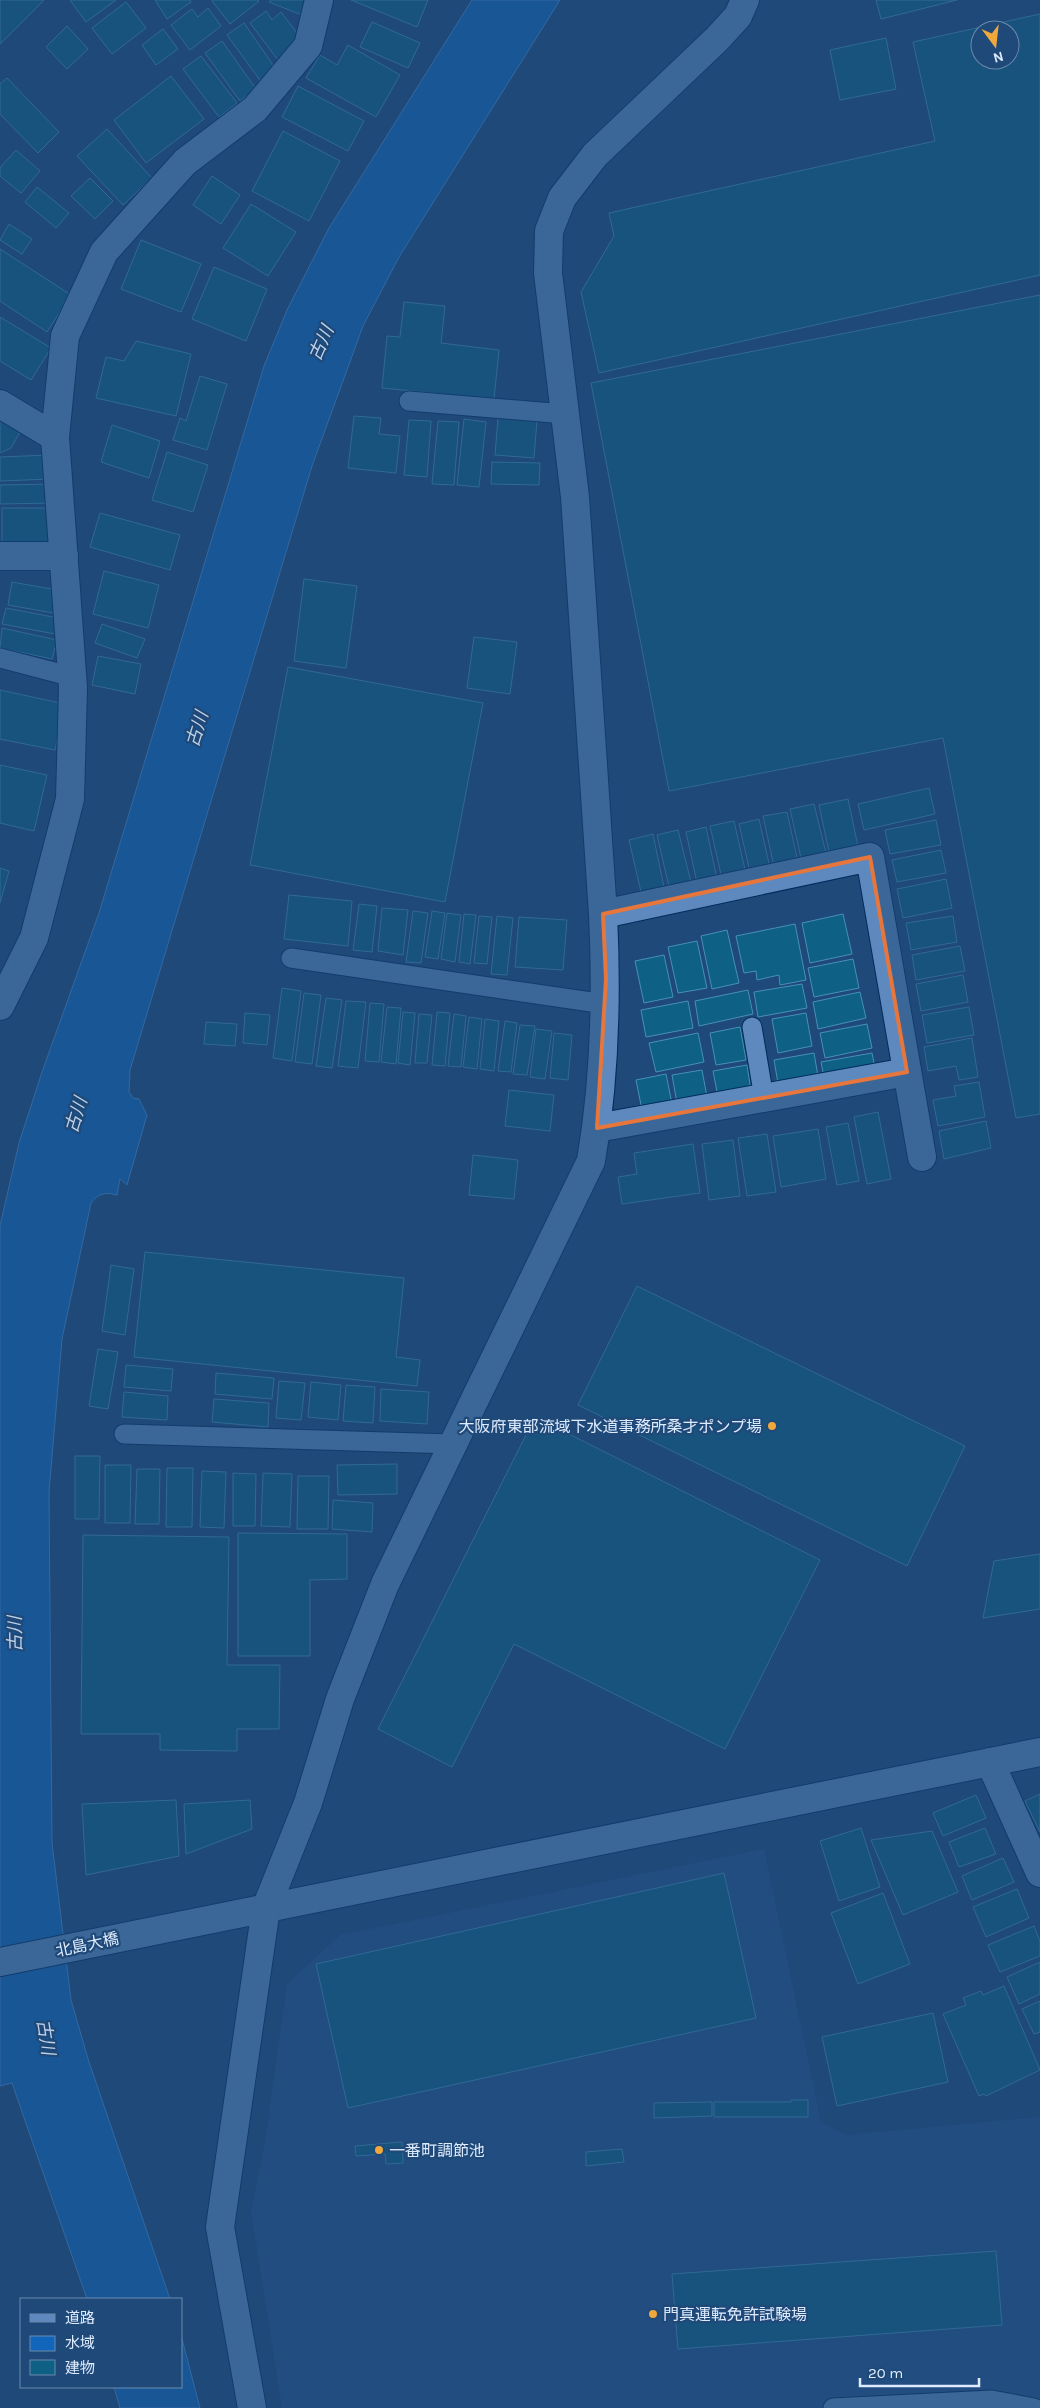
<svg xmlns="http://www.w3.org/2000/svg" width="1040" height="2408" font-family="Karla,'Noto Sans JP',sans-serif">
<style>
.built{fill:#245389}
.water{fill:#16b;stroke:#4e8ecf}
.building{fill:#0e6084;stroke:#4790b6;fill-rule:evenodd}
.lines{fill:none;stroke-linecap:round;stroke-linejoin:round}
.service-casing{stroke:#012d5b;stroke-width:21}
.minor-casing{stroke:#012d5b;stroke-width:30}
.tertiary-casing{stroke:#012d5b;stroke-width:30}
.service{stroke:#5e89be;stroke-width:19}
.minor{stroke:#5e89be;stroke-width:28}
.tertiary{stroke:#5e89be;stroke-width:28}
.marked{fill:none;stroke:#e6763c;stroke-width:4;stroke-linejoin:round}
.poi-dot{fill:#eea83c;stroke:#1f4978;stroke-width:2}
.labels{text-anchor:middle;stroke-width:4.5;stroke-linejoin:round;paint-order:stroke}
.poi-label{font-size:16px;fill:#ddebfd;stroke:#1f4978;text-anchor:start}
.street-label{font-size:16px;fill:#ddebfd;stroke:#1f4978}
.water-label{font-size:18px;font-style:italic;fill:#bfd1e8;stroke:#1f4978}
</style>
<rect width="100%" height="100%" fill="#1f4978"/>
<polygon class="built" points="764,1849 821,2122 846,2135 1040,2117 1040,2408 282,2408 251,2211 265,2142 287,1984 340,1935"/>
<g class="water">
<path d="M472 0H560L399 257 363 326 312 466 130 1070 129 1092 133 1098 139 1099 147 1115 127 1185 120 1179 117 1195C106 1192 98 1193 91 1203L62 1339 49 1492 52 1843 71 2000 89 2062 170 2299H87L12 2083 0 2086V1226L19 1143 42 1072 99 913 264 366 287 310 329 228Z"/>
<polygon points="181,2335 200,2408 120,2408 114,2387 181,2387"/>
</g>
<g class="building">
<polygon points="0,0 44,0 0,44"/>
<polygon points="70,0 116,0 86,22"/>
<polygon points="155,0 190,0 191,2 167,19"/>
<polygon points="213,0 258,0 259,1 230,24 212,1"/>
<polygon points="271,0 308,0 302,15 269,2"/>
<polygon points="351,0 428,0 417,27"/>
<polygon points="876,0 957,0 881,19"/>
<polygon points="126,2 146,28 112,54 92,28"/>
<polygon points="208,8 221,26 190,50 171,25 192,9 198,17"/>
<polygon points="266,11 272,20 281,12 301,38 281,64 250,23"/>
<path d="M1040 14V275L599 373 581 292 614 236 609 213 935 141 913 42ZM980 30H1010V60H980Z"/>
<polygon points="372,22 420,43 408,68 360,47"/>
<polygon points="244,23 278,72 262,83 227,35"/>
<polygon points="67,26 88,49 67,69 46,47"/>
<polygon points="163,29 178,49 156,65 142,45"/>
<polygon points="886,38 896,89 840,100 830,50"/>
<polygon points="222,41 256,89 240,101 205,53"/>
<polygon points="348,45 400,75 376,117 306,78 320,55 337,65"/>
<polygon points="201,56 237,103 219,117 183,69"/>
<polygon points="171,76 204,119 146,163 114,120"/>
<polygon points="7,78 59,132 38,153 0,114 0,84"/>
<polygon points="298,86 364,121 348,151 282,117"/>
<polygon points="107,129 152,178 123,205 77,156"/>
<polygon points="283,131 340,161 309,221 252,191"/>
<polygon points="16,150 40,171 21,193 0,176 0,168"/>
<polygon points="212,176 240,195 221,224 193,205"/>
<polygon points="90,178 113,201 95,219 71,196"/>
<polygon points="37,187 69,213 56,228 25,202"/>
<polygon points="251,204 296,232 268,276 223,248"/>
<polygon points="9,224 32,239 22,254 0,240"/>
<polygon points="141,240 201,264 181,312 121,289"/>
<polygon points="0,249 71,295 47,332 0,301"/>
<polygon points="214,267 267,289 246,341 192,319"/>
<polygon points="1040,295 1040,1114 1016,1118 943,738 669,791 591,383"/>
<polygon points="404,302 445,306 441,343 499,350 494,399 382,388 387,336 400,337"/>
<polygon points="0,317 51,348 31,380 0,361"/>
<polygon points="136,341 191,354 176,416 96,398 106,357 124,361"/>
<polygon points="200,376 227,384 207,450 173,440 180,418 186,421"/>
<polygon points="354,416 381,418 379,434 400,436 396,473 348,468"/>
<polygon points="498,418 537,421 534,458 495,455"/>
<polygon points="464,419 486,422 479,487 457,485"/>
<polygon points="409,420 431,421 427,477 404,475"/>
<polygon points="0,421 20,432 11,448 0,453"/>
<polygon points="438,421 459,422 454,485 432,484"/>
<polygon points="112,425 160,441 149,478 101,462"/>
<polygon points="167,452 208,465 193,512 152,500"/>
<polygon points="50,455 51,479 0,481 0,457"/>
<polygon points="492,462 540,463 539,485 491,484"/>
<polygon points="54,484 54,503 0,504 0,485"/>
<rect x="2" y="508" width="51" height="40"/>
<polygon points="100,513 180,535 170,570 90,547"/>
<polygon points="104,571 159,585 148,628 93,614"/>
<polygon points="304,579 357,586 346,668 294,661"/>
<polygon points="12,582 63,591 59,614 8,605"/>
<polygon points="6,608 58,618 55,634 2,624"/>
<polygon points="102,624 145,639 137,658 95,643"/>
<polygon points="2,628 57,640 52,659 0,648"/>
<polygon points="474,637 517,642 510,694 467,688"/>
<polygon points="98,656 141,664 135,694 92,685"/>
<polygon points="288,667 483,703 445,902 250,865"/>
<polygon points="0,690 65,704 55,750 0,739"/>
<polygon points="0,765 47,775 34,831 0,823"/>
<polygon points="929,788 935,814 864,830 858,804"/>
<polygon points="848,799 859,851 830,857 819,805"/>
<polygon points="814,804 827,857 802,863 790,809"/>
<polygon points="787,812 798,862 774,867 763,816"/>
<polygon points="759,819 770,868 750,872 739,824"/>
<polygon points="936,820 941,845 890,854 885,830"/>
<polygon points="734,821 746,874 722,879 710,826"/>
<polygon points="706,827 717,879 697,883 686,832"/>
<polygon points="678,830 691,882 669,887 657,835"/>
<polygon points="653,834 664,887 641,892 629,840"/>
<polygon points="941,850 946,873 897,882 892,860"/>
<polygon points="0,868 9,871 0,903"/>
<polygon points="946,879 952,908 903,918 897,889"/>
<polygon points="289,895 352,901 348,946 284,939"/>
<polygon points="359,904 377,906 372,952 353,950"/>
<polygon points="382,908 408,910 403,955 378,951"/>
<polygon points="413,911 428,913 421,963 406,962"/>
<polygon points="432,911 445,913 438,959 425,957"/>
<polygon points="447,913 461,915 455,962 441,959"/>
<polygon points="464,914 476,915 470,964 459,962"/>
<polygon points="843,914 852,954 810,963 802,923"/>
<polygon points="479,916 492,917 487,964 474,963"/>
<polygon points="497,916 513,918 507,975 491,974"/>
<polygon points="953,916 957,942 911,950 906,923"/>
<polygon points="519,917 567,920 563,970 515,967"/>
<polygon points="795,924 806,980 780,985 779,975 757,980 756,971 744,973 736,936"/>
<polygon points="727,930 739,983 712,989 701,936"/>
<polygon points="697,941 707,988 678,993 668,947"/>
<polygon points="960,946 965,971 916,980 912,955"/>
<polygon points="664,955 673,997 644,1003 635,961"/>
<polygon points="853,959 859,988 814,997 808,968"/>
<polygon points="963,975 968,1002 921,1011 916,984"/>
<polygon points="802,984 807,1008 758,1017 754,992"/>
<polygon points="282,988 301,991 292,1061 273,1058"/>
<polygon points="748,990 753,1014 699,1026 695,1001"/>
<polygon points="860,992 866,1018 818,1029 813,1002"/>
<polygon points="304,993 321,995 312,1064 295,1062"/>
<polygon points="326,998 342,1000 332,1068 316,1066"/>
<polygon points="346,1001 366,1002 358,1068 338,1066"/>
<polygon points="688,1001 693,1028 646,1037 641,1010"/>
<polygon points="370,1003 384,1004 379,1062 365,1061"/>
<polygon points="387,1007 401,1008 396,1064 381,1062"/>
<polygon points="969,1007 974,1035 927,1043 922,1015"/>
<polygon points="403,1012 415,1013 410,1065 398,1063"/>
<polygon points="437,1012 450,1013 445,1066 432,1065"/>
<polygon points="245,1013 270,1015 267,1045 243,1043"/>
<polygon points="806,1013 812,1046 778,1053 772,1019"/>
<polygon points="419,1014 432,1015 427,1063 415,1063"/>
<polygon points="454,1014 466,1016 461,1067 448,1066"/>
<polygon points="469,1017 482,1019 477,1069 463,1067"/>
<polygon points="485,1019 499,1021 494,1071 480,1069"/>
<polygon points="505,1021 517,1023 511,1072 498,1071"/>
<polygon points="206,1022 237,1024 235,1046 204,1044"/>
<polygon points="867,1024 872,1048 825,1058 820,1033"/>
<polygon points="520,1025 535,1026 527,1075 513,1074"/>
<polygon points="740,1027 746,1060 716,1065 710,1033"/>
<polygon points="536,1029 552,1031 545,1079 530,1077"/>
<polygon points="554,1033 572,1035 568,1080 550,1078"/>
<polygon points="698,1033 704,1062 656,1072 649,1043"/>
<polygon points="972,1038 978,1077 959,1080 956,1066 928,1071 924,1047"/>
<polygon points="814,1053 819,1082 779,1089 774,1060"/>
<polygon points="872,1053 876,1073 825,1082 821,1062"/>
<polygon points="747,1065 751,1091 718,1097 713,1071"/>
<polygon points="702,1070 707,1097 677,1103 672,1075"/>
<polygon points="666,1074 672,1104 642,1110 636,1080"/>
<polygon points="979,1082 985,1117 938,1126 933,1100 956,1096 954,1086"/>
<polygon points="509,1090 554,1095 550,1131 505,1126"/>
<polygon points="878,1112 891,1179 867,1184 854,1117"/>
<polygon points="986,1121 991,1148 944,1159 939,1131"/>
<polygon points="848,1123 859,1181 837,1185 826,1127"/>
<polygon points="818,1129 826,1179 781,1187 773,1136"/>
<polygon points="767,1134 776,1192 747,1196 738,1138"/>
<polygon points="733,1140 740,1196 709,1200 702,1144"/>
<polygon points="693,1144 700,1193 622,1204 618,1177 637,1174 634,1153"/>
<polygon points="473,1155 518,1160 514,1199 469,1195"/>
<polygon points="145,1252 404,1278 396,1357 420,1360 417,1386 134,1357"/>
<polygon points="111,1265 134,1269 125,1335 102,1331"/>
<polygon points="637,1286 965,1446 907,1566 578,1405"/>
<polygon points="98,1349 118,1352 108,1409 89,1406"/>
<polygon points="126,1365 173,1369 171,1391 124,1387"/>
<polygon points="216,1373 274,1378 272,1399 215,1394"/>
<polygon points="279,1381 305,1383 301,1420 276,1418"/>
<polygon points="311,1382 341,1385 338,1420 308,1417"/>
<polygon points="346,1385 375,1387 373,1423 343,1421"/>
<polygon points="381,1389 429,1392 427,1424 380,1421"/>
<polygon points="124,1392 168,1396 167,1420 122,1417"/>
<polygon points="214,1399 269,1403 268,1427 212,1422"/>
<polygon points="535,1417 820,1560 725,1749 514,1644 452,1767 378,1729"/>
<polygon points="75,1456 100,1456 99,1519 75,1519"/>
<polygon points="397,1464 397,1494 338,1495 337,1465"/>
<polygon points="105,1465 131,1465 130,1523 105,1523"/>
<polygon points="167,1468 193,1468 192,1527 166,1527"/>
<polygon points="137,1469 160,1469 159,1524 135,1524"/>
<polygon points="202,1471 226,1472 224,1528 200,1527"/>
<polygon points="233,1473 256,1474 255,1526 233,1526"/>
<polygon points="263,1473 292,1474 290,1527 261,1526"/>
<polygon points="298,1476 329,1476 328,1529 297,1529"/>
<polygon points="333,1500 373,1503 372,1532 332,1529"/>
<polygon points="238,1533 347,1534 347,1579 310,1580 310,1656 238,1656"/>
<polygon points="83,1535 229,1537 227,1665 280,1665 279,1729 237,1729 237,1751 160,1750 160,1734 81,1734"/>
<polygon points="1040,1554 1040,1609 983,1618 994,1561"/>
<polygon points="1040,1794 1040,1832 1025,1801"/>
<polygon points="976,1795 986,1818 943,1836 933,1813"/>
<polygon points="176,1800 179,1856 86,1875 82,1804"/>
<polygon points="250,1800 252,1829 186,1854 184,1804"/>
<polygon points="861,1828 880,1887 839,1901 820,1841"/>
<polygon points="985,1828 996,1854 959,1867 949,1842"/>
<polygon points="932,1831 958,1892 903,1915 871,1840"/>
<polygon points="1003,1858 1014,1882 972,1900 962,1876"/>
<polygon points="724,1873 756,2018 348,2108 316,1964"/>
<polygon points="1017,1889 1029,1918 986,1937 973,1907"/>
<polygon points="883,1893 910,1964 858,1984 831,1913"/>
<polygon points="1034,1926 1040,1941 1040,1956 1000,1972 988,1945"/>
<polygon points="1040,1962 1040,1994 1019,2004 1007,1977"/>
<polygon points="1004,1986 1040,2070 986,2096 984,2094 979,2096 943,2014 966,2005 963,1998 981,1991 983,1995"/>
<polygon points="1040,2001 1040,2032 1034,2034 1022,2009"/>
<polygon points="933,2013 948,2082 837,2106 822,2037"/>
<polygon points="791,2100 808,2100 808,2117 714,2117 714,2102 791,2102"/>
<polygon points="712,2102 712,2116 654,2118 654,2103"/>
<polygon points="402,2142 403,2163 386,2164 385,2154 356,2156 355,2146"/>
<polygon points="622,2149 624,2162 586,2166 586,2152"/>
<polygon points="996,2251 1002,2325 678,2349 672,2274"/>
</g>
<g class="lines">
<defs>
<g id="service">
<polyline points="409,401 565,414"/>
<polyline points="0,658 73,677"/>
<polyline points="291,958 605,1004"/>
<polyline points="752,1027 764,1098"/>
<polyline points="124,1434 453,1444"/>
<polyline points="833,2408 992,2400 1034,2408"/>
</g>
<g id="minor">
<polyline points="0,404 55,437"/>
<polyline points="0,556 64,556"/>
<polyline points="603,914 870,857 922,1157"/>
<polyline points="0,1006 34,938 70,799 73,688 55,437 65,336 104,252 185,162 255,109 308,46 319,0"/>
<polyline points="597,1128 907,1072"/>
<polyline points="990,1762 1040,1873"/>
</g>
<g id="tertiary">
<polyline points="0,1962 1040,1752"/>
<path d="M252 2408 220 2227 266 1908 308 1803 340 1699 385 1584 591 1161C605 1079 607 997 603 914L575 497 548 273 549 231 562 198 595 155 717 39 738 16 745 0"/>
</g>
</defs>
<use href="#service" class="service-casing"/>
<use href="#minor" class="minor-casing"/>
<use href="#tertiary" class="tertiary-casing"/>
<use href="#service" class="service"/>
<use href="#minor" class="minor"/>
<use href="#tertiary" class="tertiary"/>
</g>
<path d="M0 0H1040V2408H0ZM870 857 907 1072 597 1128 606 979 603 914Z" fill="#1f4978" fill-opacity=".55" fill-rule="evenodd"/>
<path class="marked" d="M870 857 907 1072 597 1128 606 979 603 914Z"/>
<g class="poi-dot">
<circle cx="772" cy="1426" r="5"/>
<circle cx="379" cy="2150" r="5"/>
<circle cx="653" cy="2314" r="5"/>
</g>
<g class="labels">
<g class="poi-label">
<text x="762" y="1432" text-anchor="end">大阪府東部流域下水道事務所桑才ポンプ場</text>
<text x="389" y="2156">一番町調節池</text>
<text x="663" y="2320">門真運転免許試験場</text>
</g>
<g class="street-label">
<text transform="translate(87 1944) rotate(-12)" y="6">北島大橋</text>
</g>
<g class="water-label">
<text transform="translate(321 343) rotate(-66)" y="6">古川</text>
<text transform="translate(197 729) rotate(-73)" y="6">古川</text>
<text transform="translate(76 1115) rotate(-73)" y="6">古川</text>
<text transform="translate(15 1634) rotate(-91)" y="6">古川</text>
<text transform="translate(46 2037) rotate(81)" y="6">古川</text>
</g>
</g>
<rect x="20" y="2298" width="162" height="90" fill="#1f4978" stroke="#6b8aad"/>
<rect x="30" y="2314" width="25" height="8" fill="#5e89be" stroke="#6b8aad"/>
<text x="65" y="2323" font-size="15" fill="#ddebfd">道路</text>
<rect x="30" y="2336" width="25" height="15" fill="#1166bb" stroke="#6b8aad"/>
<text x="65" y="2348" font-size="15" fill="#ddebfd">水域</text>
<rect x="30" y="2360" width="25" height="15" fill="#0e6084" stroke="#6b8aad"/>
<text x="65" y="2373" font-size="15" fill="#ddebfd">建物</text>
<g transform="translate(995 45) rotate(165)"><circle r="24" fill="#1f4978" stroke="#6b8aad"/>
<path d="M0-4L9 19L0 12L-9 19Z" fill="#eea83c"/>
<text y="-8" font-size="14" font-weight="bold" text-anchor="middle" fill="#ddebfd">N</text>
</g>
<path d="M860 2378v8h119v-8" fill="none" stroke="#ddebfd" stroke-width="2.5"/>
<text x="868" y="2378" font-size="15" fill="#ddebfd" stroke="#1f4978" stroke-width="4" paint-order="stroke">20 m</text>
</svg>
